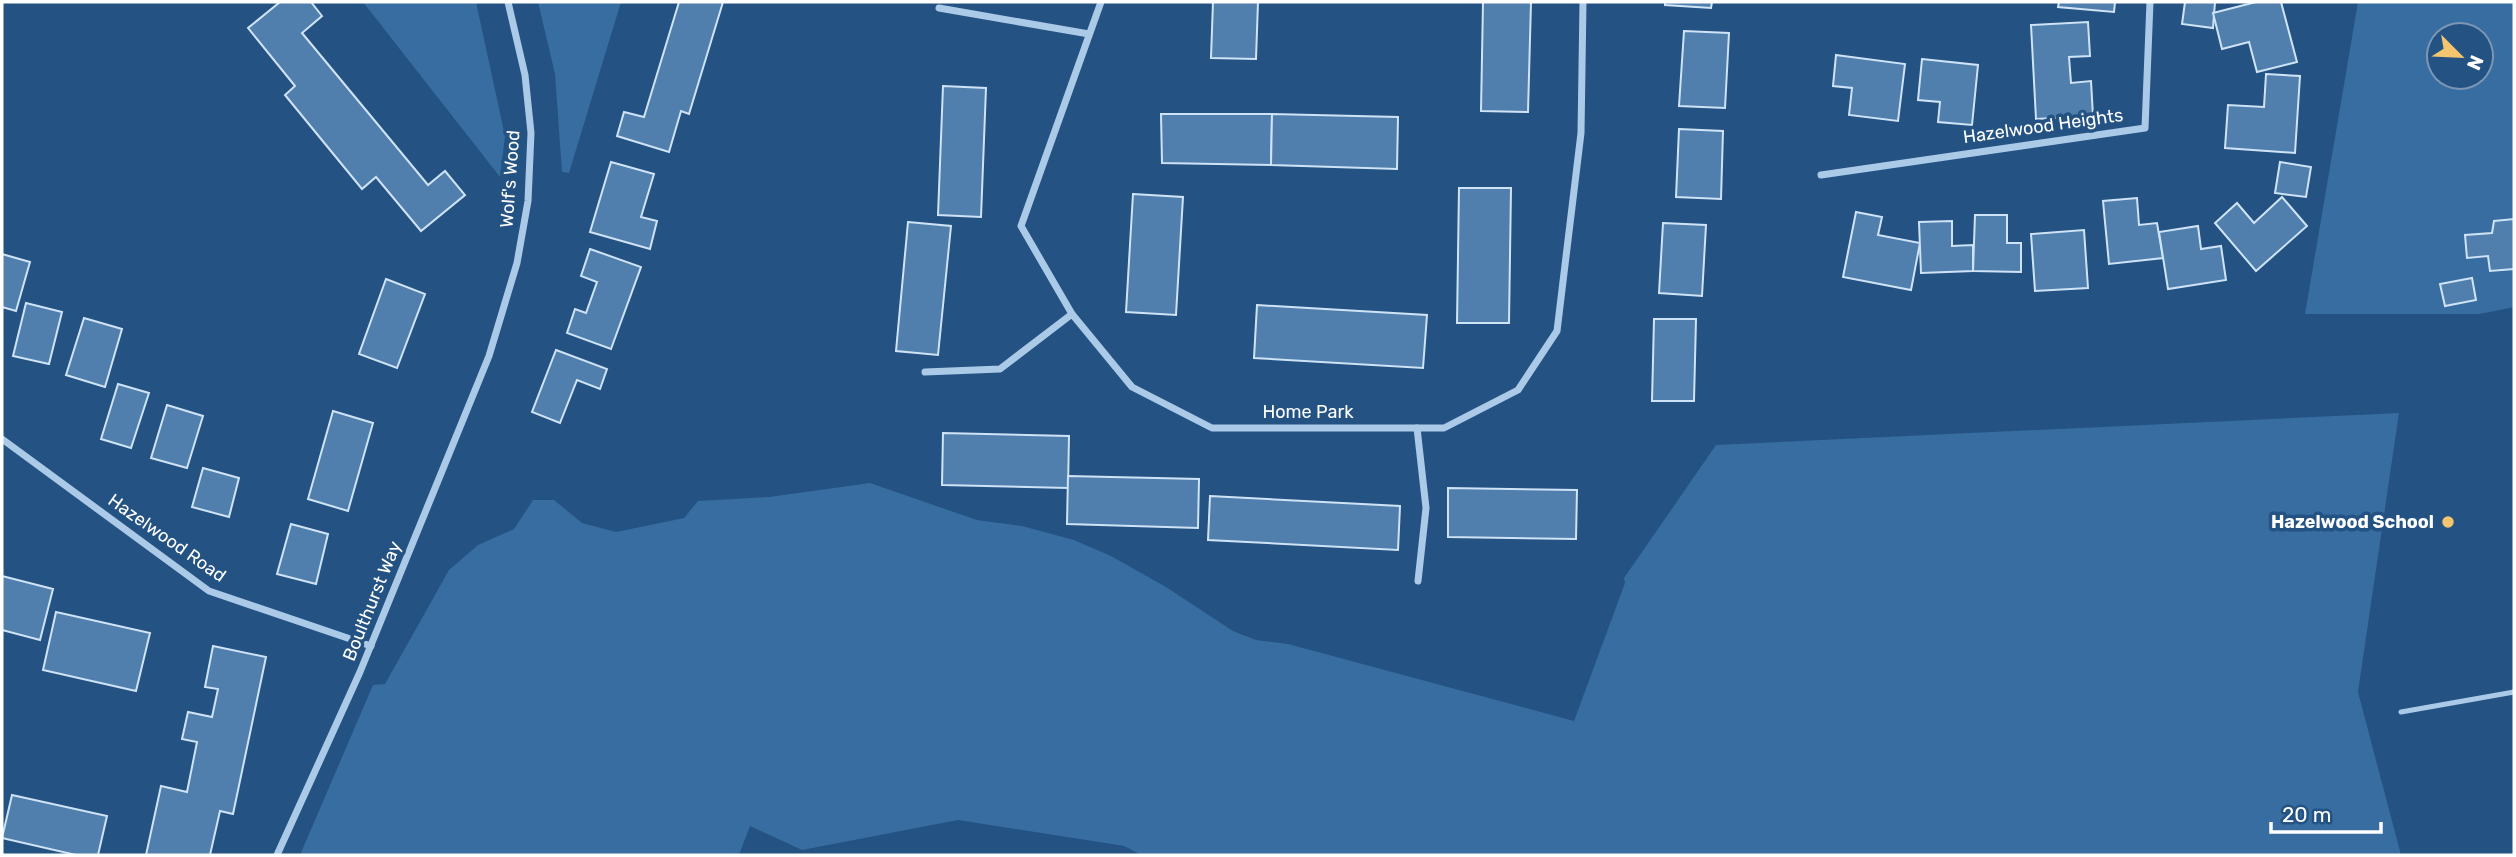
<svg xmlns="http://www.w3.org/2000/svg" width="2516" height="857" font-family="Rubik,sans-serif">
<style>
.green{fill:#376da0;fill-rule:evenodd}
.building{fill:#507fad;stroke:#cfe3f6;stroke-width:2}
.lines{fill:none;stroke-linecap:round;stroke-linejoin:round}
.lane{stroke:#abcae8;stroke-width:5}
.street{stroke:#abcae8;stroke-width:7}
.poi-dot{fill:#f3c56e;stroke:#235283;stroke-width:2.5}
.labels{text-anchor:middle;stroke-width:7;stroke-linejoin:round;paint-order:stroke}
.street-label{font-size:18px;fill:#fff;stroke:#235283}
.poi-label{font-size:18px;font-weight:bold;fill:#fff;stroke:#235283;text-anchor:end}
</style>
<rect width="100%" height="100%" fill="#235283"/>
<g class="green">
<polygon points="363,2 476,2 505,136 500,177"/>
<polygon points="538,2 621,2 569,173 562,172 555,74"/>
<path d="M2358 2H2514V307L2480 314H2305ZM2439 35H2481V77H2439Z"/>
<polygon points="2399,413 2358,692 2401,855 1142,855 1124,846 958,820 802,850 750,826 739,855 300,855 373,685 385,684 449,570 478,545 514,529 533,500 554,500 582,523 616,532 684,518 698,501 769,497 870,483 977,520 1022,526 1074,540 1111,556 1166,587 1233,631 1256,640 1288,644 1574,721 1625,583 1624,578 1716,445"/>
</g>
<g class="building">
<polygon points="280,2 311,2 322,16 302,33 428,185 445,171 465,195 421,231 376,177 362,189 285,95 295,86 248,28"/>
<polygon points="679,2 723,2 689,114 681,111 669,152 617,136 624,112 644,117"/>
<polygon points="1213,2 1258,2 1256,59 1211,58"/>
<polygon points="1483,2 1531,2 1528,112 1481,111"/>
<polygon points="1665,2 1712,2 1711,8 1665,5"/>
<polygon points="2059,2 2115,2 2114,12 2058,7"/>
<polygon points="2185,2 2215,2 2213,28 2182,24"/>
<polygon points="2256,2 2281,2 2297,62 2257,72 2249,42 2222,49 2213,13"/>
<polygon points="2088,22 2090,56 2069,57 2071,83 2091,81 2093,116 2036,119 2031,25"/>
<polygon points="1684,31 1729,33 1725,108 1679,106"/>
<polygon points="1836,55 1905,64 1898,121 1849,115 1852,88 1833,86"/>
<polygon points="1922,59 1978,65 1972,125 1938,122 1940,102 1918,100"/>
<polygon points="2266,74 2300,76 2295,153 2225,148 2228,105 2264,107"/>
<polygon points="943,86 986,88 981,217 938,215"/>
<polygon points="1161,114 1272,114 1271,165 1162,163"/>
<polygon points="1272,114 1398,117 1397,169 1271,165"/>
<polygon points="1679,129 1723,131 1721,199 1676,197"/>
<polygon points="611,162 654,174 641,217 657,221 650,249 590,232"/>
<polygon points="2280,162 2311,167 2306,197 2275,193"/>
<polygon points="1459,188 1511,188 1509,323 1457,323"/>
<polygon points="1133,194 1183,197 1176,315 1126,312"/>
<polygon points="2282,197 2307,226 2256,271 2215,223 2237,203 2254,223"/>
<polygon points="2137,198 2139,225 2157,223 2163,258 2109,264 2103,201"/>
<polygon points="1856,212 1882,217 1878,235 1920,243 1911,290 1843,277"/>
<polygon points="1975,215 2007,215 2007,243 2021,243 2021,272 1973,271"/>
<polygon points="2514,219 2514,269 2490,271 2488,256 2467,258 2465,235 2492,233 2494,221"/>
<polygon points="1952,221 1952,246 1973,245 1973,271 1921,273 1919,222"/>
<polygon points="908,222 951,226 938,355 896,351"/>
<polygon points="1663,223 1706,225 1702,296 1659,293"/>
<polygon points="2198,226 2201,249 2221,246 2226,280 2168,289 2159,232"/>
<polygon points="2084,230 2088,288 2035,291 2031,234"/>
<polygon points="590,249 641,267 611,349 567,333 575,309 586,313 597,282 581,276"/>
<polygon points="2,254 30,262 16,311 2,307"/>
<polygon points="2472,278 2476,300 2445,306 2440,284"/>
<polygon points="386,279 425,294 397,368 359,354"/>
<polygon points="26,303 62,312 49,364 13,356"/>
<polygon points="1257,305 1427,315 1423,368 1254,358"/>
<polygon points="84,318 122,329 105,387 66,375"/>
<polygon points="1654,319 1696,319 1694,401 1652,401"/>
<polygon points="556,350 607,369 600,389 577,380 560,423 532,412"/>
<polygon points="118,384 149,393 131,448 101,439"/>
<polygon points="167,405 203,416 187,468 151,458"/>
<polygon points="333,411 373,423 348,511 308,499"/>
<polygon points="943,433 1069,436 1068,488 942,485"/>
<polygon points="203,468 239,478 229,517 192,507"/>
<polygon points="1068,476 1199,479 1198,528 1067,524"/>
<polygon points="1448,488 1577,490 1576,539 1448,537"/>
<polygon points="1210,496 1400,506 1398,550 1208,540"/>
<polygon points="291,524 328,534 316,584 277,574"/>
<polygon points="2,576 53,589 40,640 2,630"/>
<polygon points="56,612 150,633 136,691 43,670"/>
<polygon points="213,646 266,657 233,814 220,811 210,855 146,855 161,786 187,792 197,742 182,739 188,712 212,717 218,689 205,687"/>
<polygon points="12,795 107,816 98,855 76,855 2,838"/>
</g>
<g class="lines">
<polyline class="lane" points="2401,712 2514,692"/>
<g class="street">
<polyline points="1101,2 1021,226 1072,314 1132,387 1212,428 1444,428 1518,390 1557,331 1581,133 1583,2"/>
<polyline points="939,8 1089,34"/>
<polyline points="1821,175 2145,128 2150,2"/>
<polyline points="925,372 1000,369 1072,314"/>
<polyline points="1417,428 1426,508 1418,581"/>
<polyline points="2,439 209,591 371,646"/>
<polyline points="277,855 360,672 489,356 517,263 528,201 531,133 525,75 508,2"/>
</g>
</g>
<circle class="poi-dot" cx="2448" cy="522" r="7"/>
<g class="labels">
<g class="street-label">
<text transform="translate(2043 126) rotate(-8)" y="6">Hazelwood Heights</text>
<text transform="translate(510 179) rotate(-86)" y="6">Wolf's Wood</text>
<text x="1308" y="418">Home Park</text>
<text transform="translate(167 538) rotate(35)" y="6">Hazelwood Road</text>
<text transform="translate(372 601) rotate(-68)" y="6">Boulthurst Way</text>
</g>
<g class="poi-label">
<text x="2434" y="528">Hazelwood School</text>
</g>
</g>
<rect width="2516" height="857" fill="none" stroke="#ffffff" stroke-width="7"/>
<g transform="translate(2460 56) rotate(114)"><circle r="33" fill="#235283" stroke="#7b97b5" stroke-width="2"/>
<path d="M0-5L12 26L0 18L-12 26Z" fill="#f3c56e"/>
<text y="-10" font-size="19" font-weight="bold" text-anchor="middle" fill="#ffffff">N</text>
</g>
<path d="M2271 822v10h110v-10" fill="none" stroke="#ffffff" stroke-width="3.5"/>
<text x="2282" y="822" font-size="21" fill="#ffffff" stroke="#235283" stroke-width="5" paint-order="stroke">20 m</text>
</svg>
